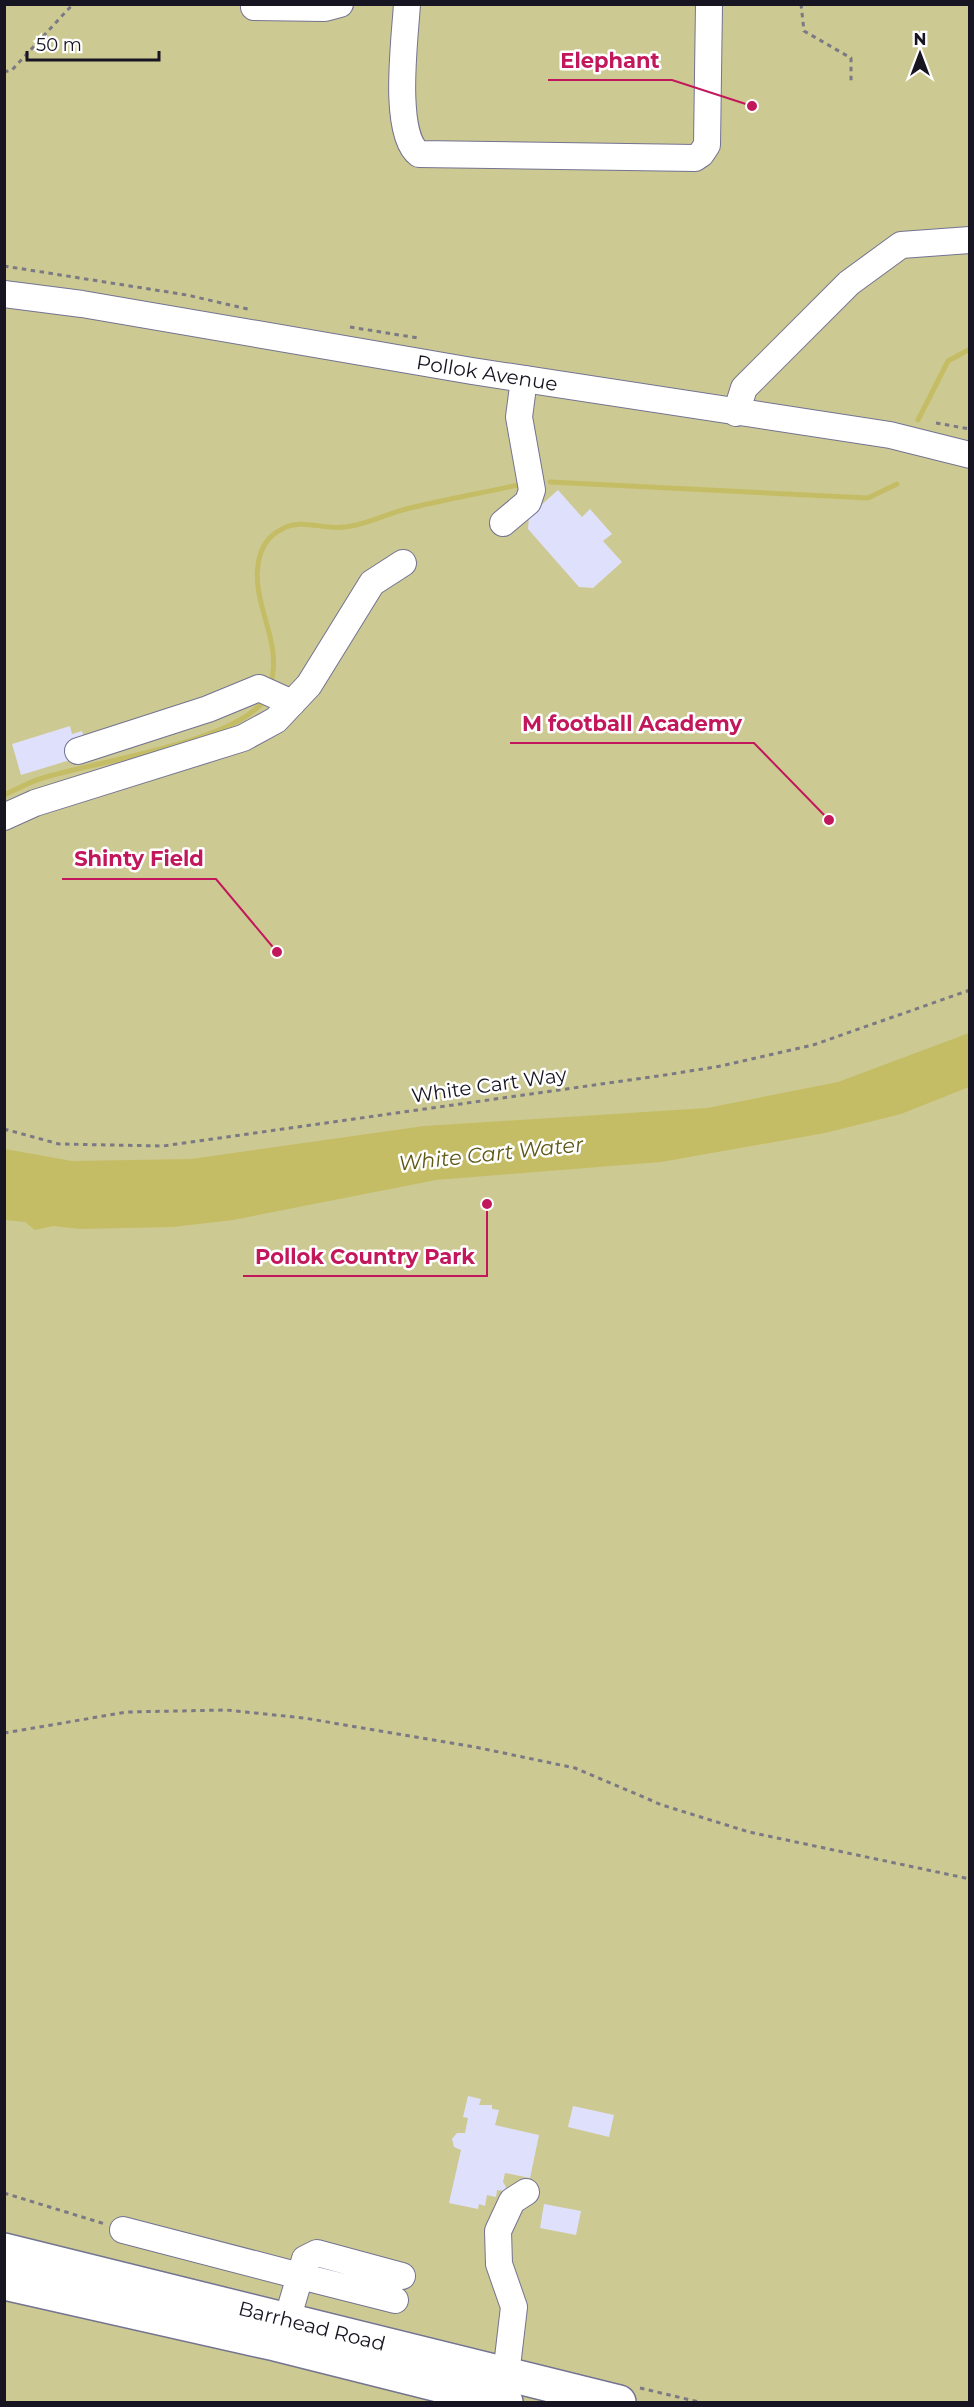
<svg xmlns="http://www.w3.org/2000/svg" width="974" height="2407" font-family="Montserrat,sans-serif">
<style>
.green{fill:#cdc992}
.water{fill:#c5bd65}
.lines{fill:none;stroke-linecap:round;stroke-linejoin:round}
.stream{stroke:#c5bd65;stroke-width:5}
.building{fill:#dfe0fc}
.minor-casing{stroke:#737392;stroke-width:28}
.major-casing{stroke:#737392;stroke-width:36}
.path{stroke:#7b7a84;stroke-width:3;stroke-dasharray:4.5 4.5;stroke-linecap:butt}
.minor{stroke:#fff;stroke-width:26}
.major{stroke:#fff;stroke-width:33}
.labels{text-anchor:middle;stroke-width:5;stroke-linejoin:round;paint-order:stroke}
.street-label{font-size:20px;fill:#161521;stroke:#fff}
.water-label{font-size:21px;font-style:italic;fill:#5f5917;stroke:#fff}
.leader{fill:none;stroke:#c2185b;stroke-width:2}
.callout-dot{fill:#c2185b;stroke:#fff;stroke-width:2}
.callout-label{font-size:21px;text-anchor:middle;font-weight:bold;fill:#c2185b;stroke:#fff;stroke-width:5;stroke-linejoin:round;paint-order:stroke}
</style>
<rect width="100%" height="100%" fill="#f6f6fd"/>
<rect class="green" x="5" y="5" width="964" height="2397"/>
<polygon class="water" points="969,1033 969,1087 901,1114 825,1133 661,1162 436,1180 233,1220 173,1227 80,1229 53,1226 35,1230 25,1222 5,1220 5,1149 72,1161 191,1159 424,1126 707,1108 838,1082"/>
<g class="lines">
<g class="stream">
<polyline points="918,420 948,361 970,349"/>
<polyline points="550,482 868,498 897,484"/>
<path d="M270 686C284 643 252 606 258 565 260 549 268 536 282 529 301 518 324 530 345 527 366 525 386 514 406 509 443 500 481 493 518 485"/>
<path d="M4 795C17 789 29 782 43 778 96 761 236 743 266 698"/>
</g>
</g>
<g class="building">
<polygon points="558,490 582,517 590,509 612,534 603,541 622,562 593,588 579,587 528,529 529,516"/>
<polygon points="70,726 72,734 82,731 85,742 80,757 21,775 12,744"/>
<polygon points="468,2096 481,2099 479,2105 492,2105 492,2109 499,2110 495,2125 539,2135 530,2178 505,2173 503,2182 506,2187 505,2191 497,2190 496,2197 487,2195 485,2206 479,2204 478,2209 449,2203 461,2150 454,2147 452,2139 457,2133 465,2133 468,2118 463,2117"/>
<polygon points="573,2106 614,2115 609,2137 568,2127"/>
<polygon points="544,2204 581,2211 576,2235 540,2228"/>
</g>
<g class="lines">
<defs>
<g id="minor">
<path d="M407 4C405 38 392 134 419 154L695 158 701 154 707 145 709 4"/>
<polyline points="254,7 325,8 340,4"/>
<polyline points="4,294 82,304 472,371 890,435 970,455"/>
<polyline points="736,413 744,388 849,283 901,245 970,240"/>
<polyline points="503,523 528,502 532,490 519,417 524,379"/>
<polyline points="78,751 208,709 259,688 292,703"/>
<polyline points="4,817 35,803 243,738 276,720 309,685 372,583 403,563"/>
<polyline points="123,2230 300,2276 287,2320"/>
<polyline points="395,2300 300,2276 305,2259 317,2253 402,2276"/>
<polyline points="506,2375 514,2307 499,2264 498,2231 512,2201 526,2192"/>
</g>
<g id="major">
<polyline points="4,2250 619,2402"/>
<polyline points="4,2283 275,2344 506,2402"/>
</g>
</defs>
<use href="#minor" class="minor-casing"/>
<use href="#major" class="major-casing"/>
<g class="path">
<polyline points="801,4 804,31 851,58 851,83"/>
<polyline points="4,72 12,70 73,4"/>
<polyline points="4,266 187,295 252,310"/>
<polyline points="350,327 418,338"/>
<polyline points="936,423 970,429"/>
<polyline points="4,1129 59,1144 163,1146 665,1075 721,1066 813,1045 970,990"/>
<polyline points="4,1733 127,1712 226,1710 304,1718 475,1747 575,1768 662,1805 749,1832 970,1879"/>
<polyline points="4,2193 105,2224"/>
<polyline points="640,2388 699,2402"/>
</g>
<use href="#minor" class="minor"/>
<use href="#major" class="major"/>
</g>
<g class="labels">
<g class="street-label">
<text transform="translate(487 373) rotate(9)" y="7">Pollok Avenue</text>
<text transform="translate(489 1085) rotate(-8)" y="7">White Cart Way</text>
<text transform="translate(312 2326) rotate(14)" y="7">Barrhead Road</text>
</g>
<g class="water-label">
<text transform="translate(491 1154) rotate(-6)" y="7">White Cart Water</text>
</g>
</g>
<path class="leader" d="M752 106L672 80H548M829 820L754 743H510M277 952L216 879H62M487 1204L487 1276H243"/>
<g class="callout-dot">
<circle cx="752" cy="106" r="6"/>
<circle cx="829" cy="820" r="6"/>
<circle cx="277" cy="952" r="6"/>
<circle cx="487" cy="1204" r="6"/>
</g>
<g class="callout-label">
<text x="610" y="68">Elephant</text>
<text x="632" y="731">M football Academy</text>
<text x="139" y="866">Shinty Field</text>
<text x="365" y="1264">Pollok Country Park</text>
</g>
<rect width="974" height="2407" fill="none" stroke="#161521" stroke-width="12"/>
<g transform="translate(920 54)" stroke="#ffffff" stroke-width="4.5" paint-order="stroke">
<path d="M0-4.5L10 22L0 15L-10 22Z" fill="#161521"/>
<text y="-9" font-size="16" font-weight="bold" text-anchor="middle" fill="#161521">N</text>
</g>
<path d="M27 51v9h132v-9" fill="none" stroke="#161521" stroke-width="3"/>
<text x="36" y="51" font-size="18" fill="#161521" stroke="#ffffff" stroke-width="4.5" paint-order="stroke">50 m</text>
</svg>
